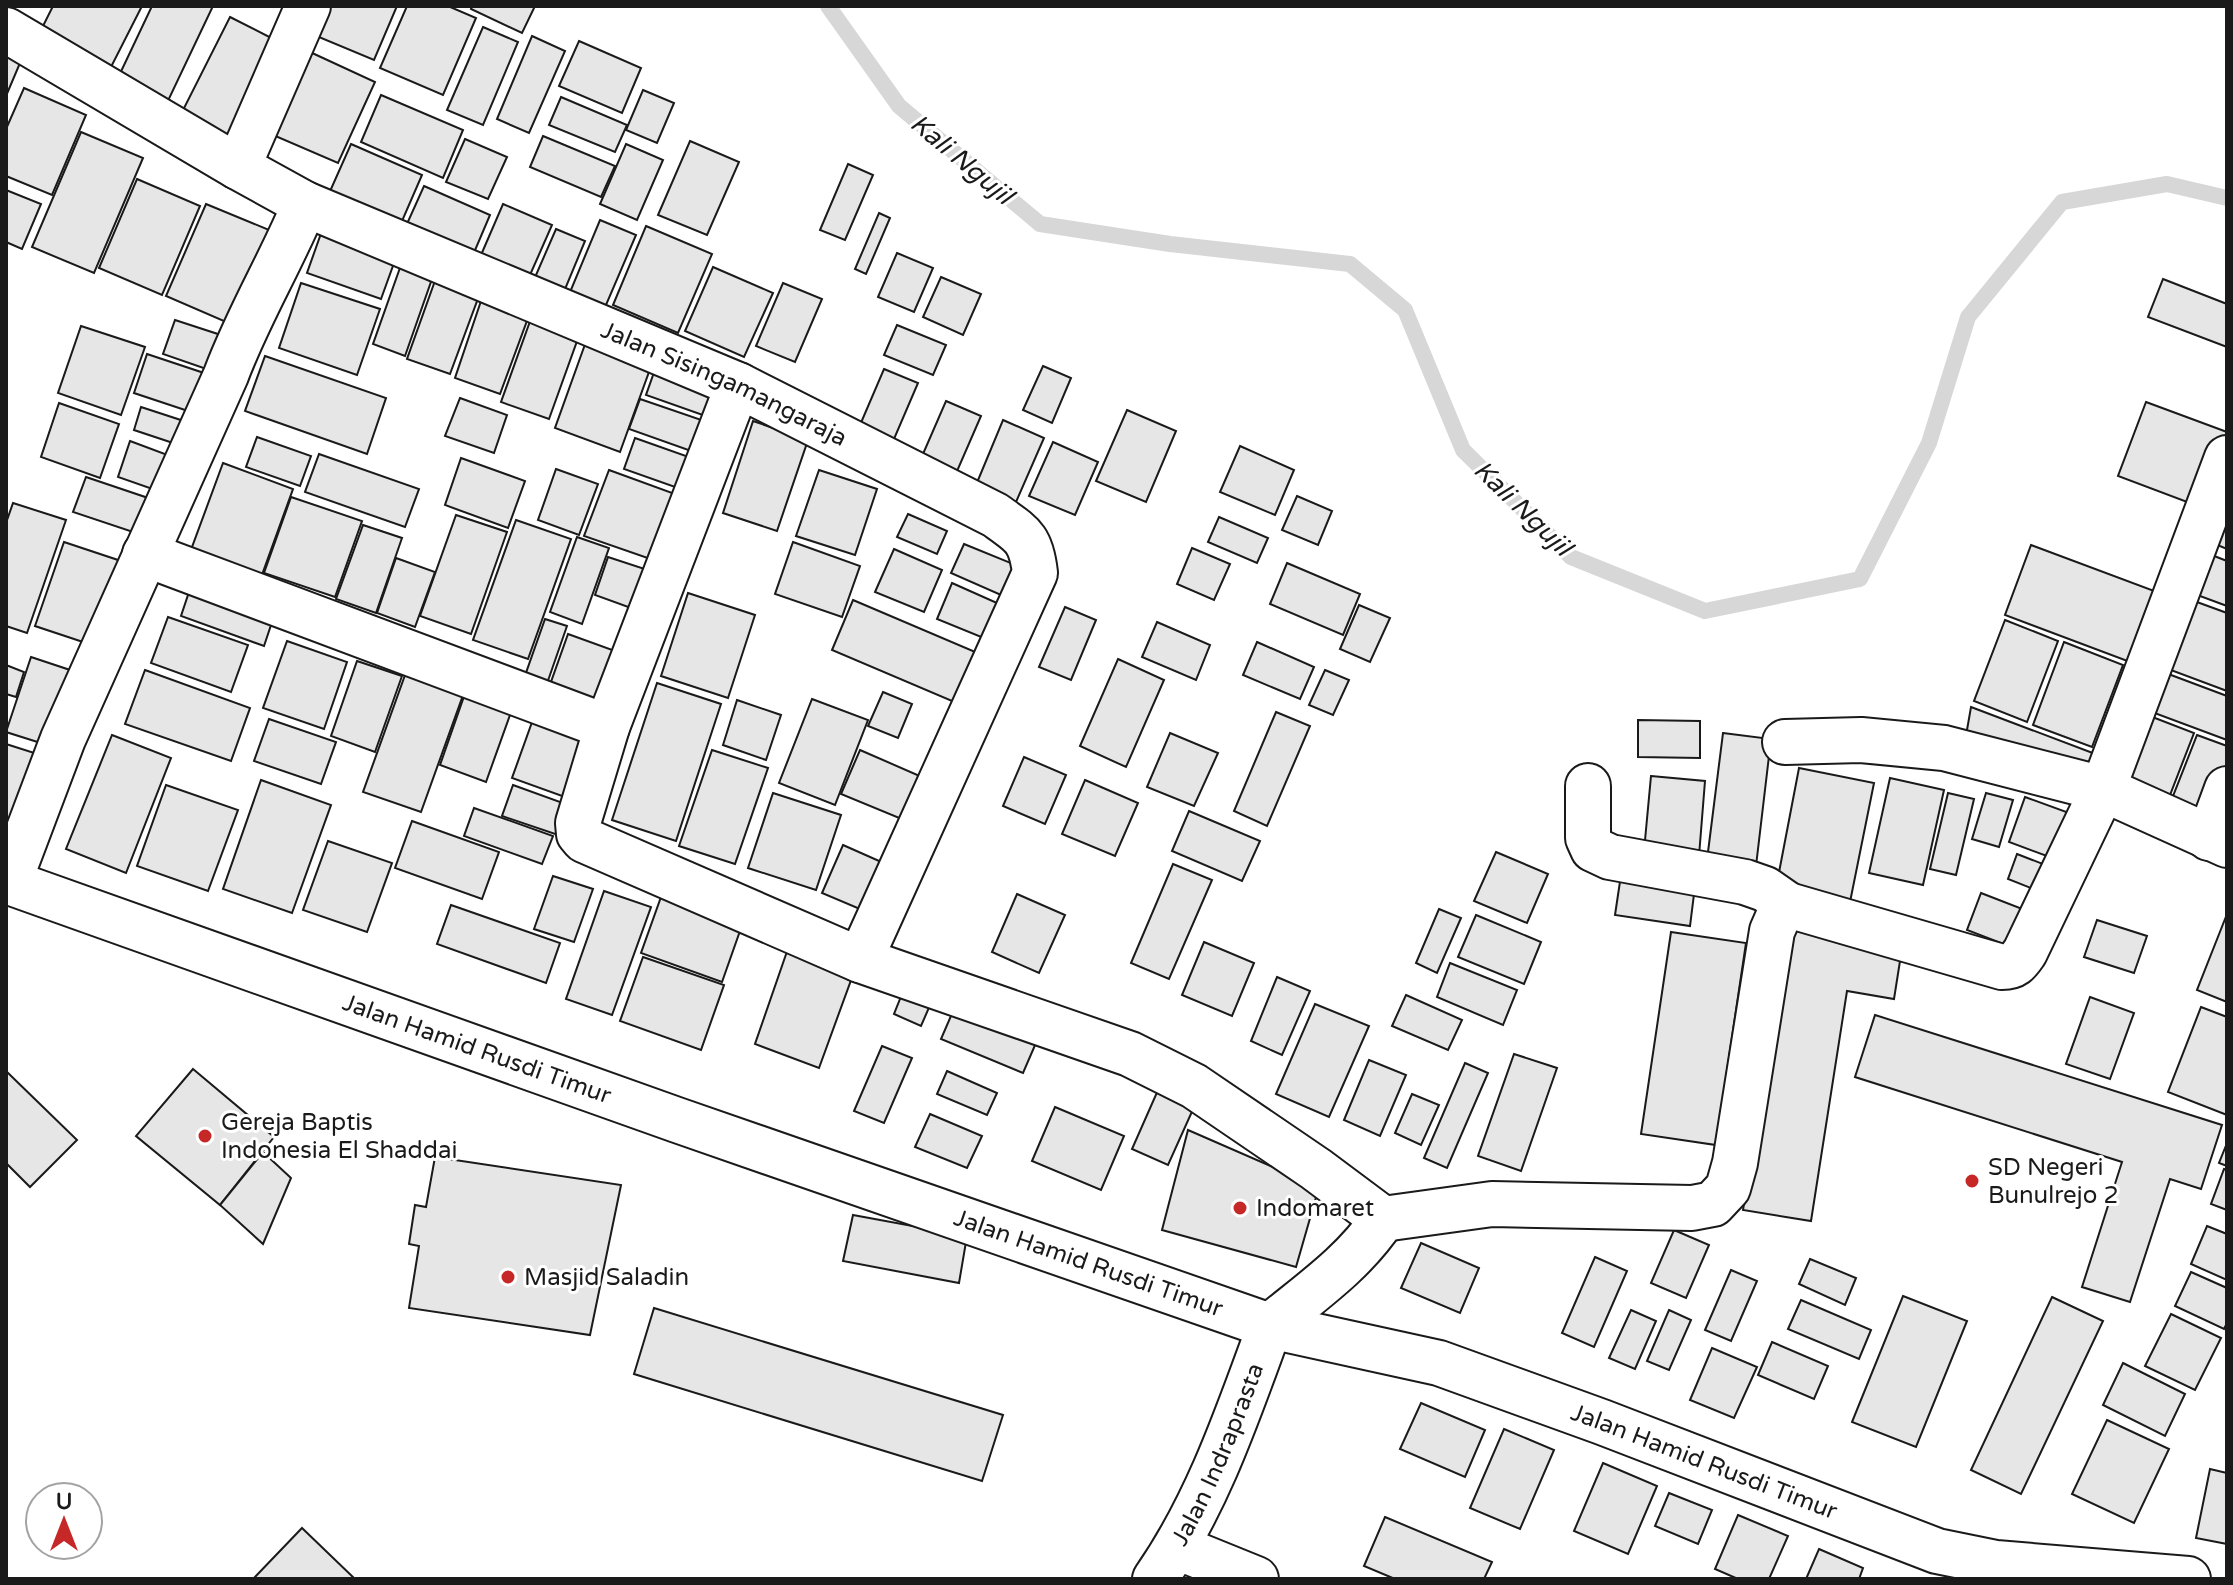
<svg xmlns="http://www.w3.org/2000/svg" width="2233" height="1585" font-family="'Varela Round',sans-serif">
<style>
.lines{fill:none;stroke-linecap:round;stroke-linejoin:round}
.stream{stroke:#d7d7d7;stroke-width:16}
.building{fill:#e6e6e6;stroke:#1a1a1a;stroke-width:2}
.minor-casing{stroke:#1a1a1a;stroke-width:48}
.minor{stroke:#fff;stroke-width:44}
.poi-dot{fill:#c62828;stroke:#fff;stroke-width:3}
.labels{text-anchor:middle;stroke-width:6;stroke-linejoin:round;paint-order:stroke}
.street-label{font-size:24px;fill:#1a1a1a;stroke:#fff}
.poi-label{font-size:24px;fill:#1a1a1a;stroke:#fff;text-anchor:start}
.water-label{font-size:26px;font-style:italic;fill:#1a1a1a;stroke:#fff}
</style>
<rect width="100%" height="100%" fill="#fff"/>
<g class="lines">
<polyline class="stream" points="828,6 899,106 1040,224 1170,244 1350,264 1405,310 1463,450 1571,557 1705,611 1860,579 1929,443 1968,317 2062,202 2167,184 2227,198"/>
</g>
<g class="building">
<polygon points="53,6 142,6 109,71 38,36"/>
<polygon points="152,6 213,6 166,105 116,82"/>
<polygon points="326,6 397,6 374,60 314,35"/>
<polygon points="407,6 448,6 476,18 443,95 380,68"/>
<polygon points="472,6 535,6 522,33 471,9"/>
<polygon points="230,17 285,45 234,146 179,118"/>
<polygon points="483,27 518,42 483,125 447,110"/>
<polygon points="532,36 565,51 529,133 497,119"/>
<polygon points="579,41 641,68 622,113 559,86"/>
<polygon points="6,48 23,56 6,96"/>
<polygon points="310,52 375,82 338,163 273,135"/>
<polygon points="24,88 86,115 52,195 6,176 6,129"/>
<polygon points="643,90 674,103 657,143 626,130"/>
<polygon points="381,95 463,130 443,178 361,142"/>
<polygon points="561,97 627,125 615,152 549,125"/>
<polygon points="81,132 143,158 94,273 32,247"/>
<polygon points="543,136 615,166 601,197 530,167"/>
<polygon points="465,139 507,157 488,199 446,182"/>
<polygon points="690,141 739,162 707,235 658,215"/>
<polygon points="351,144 422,175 399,228 327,198"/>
<polygon points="626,144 663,160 637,220 600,204"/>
<polygon points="848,164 873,175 845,240 820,230"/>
<polygon points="137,179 200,206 162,295 99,268"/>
<polygon points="424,186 490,215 473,255 406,226"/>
<polygon points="6,190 41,204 22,249 6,242"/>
<polygon points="206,204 274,232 233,325 166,296"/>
<polygon points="503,204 552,225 530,275 481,255"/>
<polygon points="879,213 890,218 866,274 855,269"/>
<polygon points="600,220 636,235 603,312 568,297"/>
<polygon points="324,225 398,252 381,299 307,273"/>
<polygon points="646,226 712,254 678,333 613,305"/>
<polygon points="556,229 585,241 563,294 533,282"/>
<polygon points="897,253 933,268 914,312 878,297"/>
<polygon points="401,265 433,276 405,356 373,344"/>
<polygon points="713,267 773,293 744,357 685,331"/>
<polygon points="941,277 981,294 963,335 923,317"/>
<polygon points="436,278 480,293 450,374 407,359"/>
<polygon points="2163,279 2227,304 2227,347 2148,317"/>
<polygon points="301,283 380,309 357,375 279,348"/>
<polygon points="783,283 822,299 795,362 756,346"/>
<polygon points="481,301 528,318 500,394 455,378"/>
<polygon points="533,313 581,330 549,419 501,402"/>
<polygon points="175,320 227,337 215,372 163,354"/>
<polygon points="897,325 946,345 933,375 884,355"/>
<polygon points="81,326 145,347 121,415 58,393"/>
<polygon points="588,336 654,358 620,452 555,428"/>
<polygon points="147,354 219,378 206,417 134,393"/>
<polygon points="265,356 386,398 367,454 245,411"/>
<polygon points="657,364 726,388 714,419 646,395"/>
<polygon points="1043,366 1071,378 1052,423 1023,410"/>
<polygon points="884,369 918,383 888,453 854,439"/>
<polygon points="460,398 507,415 494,453 445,436"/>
<polygon points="640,399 719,426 708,457 629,429"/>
<polygon points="946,401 981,416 951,485 916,470"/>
<polygon points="2146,402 2227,432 2227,444 2203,508 2118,476"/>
<polygon points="59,403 119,424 100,478 41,457"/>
<polygon points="141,407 196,425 188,448 134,430"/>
<polygon points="1127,410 1176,431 1146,502 1096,481"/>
<polygon points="1003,420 1044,438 1016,502 976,485"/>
<polygon points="753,421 808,440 777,531 723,513"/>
<polygon points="257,437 311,456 300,486 246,467"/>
<polygon points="635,438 703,462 692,493 624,469"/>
<polygon points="130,441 173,457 161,492 118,477"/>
<polygon points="1053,442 1098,462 1075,515 1029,496"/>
<polygon points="1240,446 1294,470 1275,515 1220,492"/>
<polygon points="319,454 419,489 405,527 305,492"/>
<polygon points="461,458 525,481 508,528 445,505"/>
<polygon points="223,463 293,489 259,583 188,558"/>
<polygon points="556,469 598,484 579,535 538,520"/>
<polygon points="609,470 686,498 662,563 584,536"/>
<polygon points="819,470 877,489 855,555 796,536"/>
<polygon points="86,477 157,501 145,536 73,512"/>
<polygon points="1297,496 1332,511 1318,545 1282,530"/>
<polygon points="291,497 362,521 335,597 264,573"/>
<polygon points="2227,499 2227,549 2210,542"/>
<polygon points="13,503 66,520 27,633 6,626 6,523"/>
<polygon points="908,514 947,531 937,554 897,537"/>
<polygon points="456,515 507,532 471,634 420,616"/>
<polygon points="1219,517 1268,538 1257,563 1208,542"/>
<polygon points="516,520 571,539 528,659 473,640"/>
<polygon points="363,525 402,538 376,613 336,599"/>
<polygon points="577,537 609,548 582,624 550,612"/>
<polygon points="64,542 127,563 98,647 35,626"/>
<polygon points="793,542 860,566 842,617 775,594"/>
<polygon points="964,544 1023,568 1010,599 951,573"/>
<polygon points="2031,545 2165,595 2138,665 2005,615"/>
<polygon points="1192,548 1230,564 1214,600 1177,584"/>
<polygon points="894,549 942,570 924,612 875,592"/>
<polygon points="2204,552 2227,561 2227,606 2189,592"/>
<polygon points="608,557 657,573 642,612 595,595"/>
<polygon points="396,558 435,572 415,627 377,613"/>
<polygon points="1287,563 1360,594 1343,635 1270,604"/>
<polygon points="952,583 1006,607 991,641 937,619"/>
<polygon points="190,589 273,619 264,646 181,616"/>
<polygon points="688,593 755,615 728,698 661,676"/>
<polygon points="2186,598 2227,613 2227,691 2160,666"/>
<polygon points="853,600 980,654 959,704 832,650"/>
<polygon points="1359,605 1390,618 1370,662 1340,649"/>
<polygon points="1065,607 1096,620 1071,680 1039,667"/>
<polygon points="168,617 248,645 231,692 151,663"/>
<polygon points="545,619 567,626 543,695 521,687"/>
<polygon points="2005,620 2058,641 2027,722 1974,701"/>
<polygon points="1157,622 1210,645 1196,680 1142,657"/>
<polygon points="568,634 629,656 607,717 546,696"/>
<polygon points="287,641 347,662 324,729 263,708"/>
<polygon points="1257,642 1314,667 1300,699 1243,675"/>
<polygon points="2064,642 2123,665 2092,747 2033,725"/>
<polygon points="31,657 73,671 47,745 6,732"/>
<polygon points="1118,659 1164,680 1126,767 1080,746"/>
<polygon points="357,661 402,676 375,752 331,736"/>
<polygon points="409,664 467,684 421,812 363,792"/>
<polygon points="6,665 24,672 16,697 6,694"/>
<polygon points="2155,669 2227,696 2227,740 2141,708"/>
<polygon points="145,670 250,708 231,761 125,724"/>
<polygon points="1325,670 1349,680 1333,715 1309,705"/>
<polygon points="657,683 721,704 676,841 612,820"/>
<polygon points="468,685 515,701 486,782 440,765"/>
<polygon points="883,692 912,704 898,738 868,726"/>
<polygon points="812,699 868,720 835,805 779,783"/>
<polygon points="737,700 781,715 766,760 723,745"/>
<polygon points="1971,707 2098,755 2082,776 1964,747"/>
<polygon points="536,711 600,734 576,801 512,778"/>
<polygon points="1276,712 1310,726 1267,826 1234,811"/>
<polygon points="2142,713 2194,733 2165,808 2113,789"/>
<polygon points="269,719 336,742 321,784 254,761"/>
<polygon points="1638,720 1700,721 1700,758 1638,757"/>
<polygon points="1170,733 1218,753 1194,806 1147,787"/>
<polygon points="1723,733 1771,739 1756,866 1707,860"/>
<polygon points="112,735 171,758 126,873 66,849"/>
<polygon points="2197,735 2227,746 2227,772 2206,828 2166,814"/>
<polygon points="6,744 47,757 6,833"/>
<polygon points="712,750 768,768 735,864 679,846"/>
<polygon points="860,750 922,777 904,820 841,794"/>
<polygon points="1024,757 1066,775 1045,824 1003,806"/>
<polygon points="1799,768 1874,783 1850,902 1776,888"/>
<polygon points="1651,776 1705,781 1699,856 1644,851"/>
<polygon points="1890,778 1944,790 1923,885 1869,873"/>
<polygon points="261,780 331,805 292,913 223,889"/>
<polygon points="1085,780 1138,803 1115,856 1062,834"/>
<polygon points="166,785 238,810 208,891 137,866"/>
<polygon points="513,785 574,807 564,837 502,816"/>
<polygon points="773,793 841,815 816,890 748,868"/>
<polygon points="1948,793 1974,799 1956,875 1930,869"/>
<polygon points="1986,793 2013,800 1999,847 1972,839"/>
<polygon points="2025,797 2072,814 2055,859 2009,842"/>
<polygon points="474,808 553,836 542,864 464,836"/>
<polygon points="1189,811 1260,841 1242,881 1172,851"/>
<polygon points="412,821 499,852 482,899 395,868"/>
<polygon points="328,841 392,863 367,932 303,910"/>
<polygon points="843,845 895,868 874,915 822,893"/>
<polygon points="1496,852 1548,874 1527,923 1474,901"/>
<polygon points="2017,854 2061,871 2051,896 2008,879"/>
<polygon points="1173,864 1212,880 1169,979 1131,963"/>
<polygon points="1622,868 1696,878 1690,926 1615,915"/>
<polygon points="553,876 593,889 574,942 534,929"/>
<polygon points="666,883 747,911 722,982 641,953"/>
<polygon points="604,891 651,907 612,1015 566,999"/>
<polygon points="1981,893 2025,910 2011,947 1967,930"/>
<polygon points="1017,894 1065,915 1039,973 992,952"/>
<polygon points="451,905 560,943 546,983 437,944"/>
<polygon points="1439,909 1461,918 1437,973 1416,963"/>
<polygon points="2227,914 2227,1002 2197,990"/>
<polygon points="1476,915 1541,942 1524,984 1458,957"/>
<polygon points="2097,920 2147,936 2134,973 2084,957"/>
<polygon points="1788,924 1903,942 1894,999 1847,991 1811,1221 1743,1210"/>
<polygon points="1671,932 1746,943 1716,1145 1641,1134"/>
<polygon points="792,937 858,961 819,1068 755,1044"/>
<polygon points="1204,942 1254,963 1232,1016 1182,995"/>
<polygon points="643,957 724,985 701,1050 620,1021"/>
<polygon points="1450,963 1517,990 1503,1025 1437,997"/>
<polygon points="1277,977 1310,991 1282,1055 1251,1041"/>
<polygon points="906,984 934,996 921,1026 894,1014"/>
<polygon points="1406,995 1462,1020 1448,1050 1392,1026"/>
<polygon points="2090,997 2134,1013 2110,1079 2066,1064"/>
<polygon points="957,1002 1039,1036 1023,1073 941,1039"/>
<polygon points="1315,1004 1369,1026 1329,1117 1276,1094"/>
<polygon points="2201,1007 2227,1017 2227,1115 2168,1092"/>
<polygon points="1875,1015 2222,1125 2201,1189 2170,1179 2130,1302 2082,1287 2122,1162 1855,1077"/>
<polygon points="882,1046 912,1058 884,1123 854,1111"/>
<polygon points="1514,1054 1557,1068 1521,1171 1478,1156"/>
<polygon points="1369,1060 1406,1075 1380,1136 1344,1120"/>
<polygon points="1465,1063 1488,1073 1447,1168 1424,1158"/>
<polygon points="193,1069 274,1137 220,1205 136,1136"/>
<polygon points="6,1071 77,1140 30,1187 6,1163"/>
<polygon points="947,1071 997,1093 987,1115 937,1094"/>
<polygon points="1162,1081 1199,1096 1168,1165 1132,1149"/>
<polygon points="1412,1094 1439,1105 1421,1145 1395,1133"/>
<polygon points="1055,1107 1124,1136 1101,1190 1032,1161"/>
<polygon points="930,1114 982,1136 967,1168 915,1147"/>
<polygon points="1188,1130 1319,1187 1296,1267 1162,1230"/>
<polygon points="2227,1143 2227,1166 2219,1163"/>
<polygon points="263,1152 291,1178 263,1244 220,1205"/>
<polygon points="435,1157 621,1185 590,1335 409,1308 419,1246 409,1244 415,1205 426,1207"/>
<polygon points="2224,1169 2227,1170 2227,1210 2211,1204"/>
<polygon points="853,1215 967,1236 959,1283 843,1261"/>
<polygon points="2207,1226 2227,1234 2227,1280 2191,1264"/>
<polygon points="1674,1230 1709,1245 1686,1298 1651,1283"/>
<polygon points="1421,1243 1479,1268 1460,1313 1401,1288"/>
<polygon points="1595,1257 1627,1271 1594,1347 1562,1333"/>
<polygon points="1810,1259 1856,1278 1845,1305 1799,1284"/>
<polygon points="1731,1270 1757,1281 1731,1341 1705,1330"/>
<polygon points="2191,1272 2227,1288 2227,1323 2224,1329 2175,1306"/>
<polygon points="1903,1296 1967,1321 1916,1447 1852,1422"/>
<polygon points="2052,1297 2103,1321 2021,1494 1971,1470"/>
<polygon points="1801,1300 1871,1330 1859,1359 1788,1329"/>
<polygon points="654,1308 1003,1415 982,1481 634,1374"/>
<polygon points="1631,1310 1656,1321 1635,1369 1609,1358"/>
<polygon points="1669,1310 1691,1320 1669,1370 1647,1361"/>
<polygon points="2171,1314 2221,1338 2195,1390 2145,1366"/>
<polygon points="1772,1342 1828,1366 1814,1399 1758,1375"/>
<polygon points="1712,1348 1757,1367 1734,1418 1690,1400"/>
<polygon points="2123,1363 2185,1394 2165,1436 2103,1405"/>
<polygon points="1421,1403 1485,1430 1465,1477 1400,1449"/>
<polygon points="2107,1420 2169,1449 2134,1523 2072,1494"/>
<polygon points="1504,1429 1554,1450 1520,1529 1470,1508"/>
<polygon points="1603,1463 1657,1486 1628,1554 1574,1531"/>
<polygon points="2210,1469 2227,1473 2227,1544 2196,1538"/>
<polygon points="1669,1493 1712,1510 1698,1544 1655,1526"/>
<polygon points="1738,1515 1788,1536 1769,1579 1738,1579 1715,1569"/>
<polygon points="1385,1517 1492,1562 1484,1579 1395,1579 1364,1566"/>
<polygon points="302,1528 355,1579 253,1579"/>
<polygon points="1819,1549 1863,1568 1859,1579 1806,1579"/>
</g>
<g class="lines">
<defs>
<g id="minor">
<path id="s1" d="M6 30 238 167 305 204 738 385 995 515C1023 535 1031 538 1035 573L860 960"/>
<polyline points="238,167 308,6"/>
<path d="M145 554 607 727 578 823 579 834 584 840 860 960 1130 1054 1194 1086 1316 1169 1383 1219 1492 1204 1692 1208 1713 1204 1728 1188 1735 1163 1772 931 1779 915 1788 905 2002 967C2015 967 2018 962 2025 952L2103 789 2227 458"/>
<polyline points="607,727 738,385"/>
<polyline points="1785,742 1861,740 1944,748 2103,789 2227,845"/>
<polyline points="1588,786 1588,838 1593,849 1610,857 1745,882 1765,889 1788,905"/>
<polyline points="2209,838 2227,789"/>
<path id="s2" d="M6 881 677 1120 1270 1326 1439 1363 1602 1422 1937 1551 1996 1563 2188 1579"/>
<path d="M9 882 63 739 226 375C248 316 281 262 305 204"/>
<path d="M1270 1326C1310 1293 1354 1263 1383 1219"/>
<polyline points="1177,1547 1256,1579"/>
<path id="s3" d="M1155 1579C1208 1503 1238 1413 1270 1326"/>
</g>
</defs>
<use href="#minor" class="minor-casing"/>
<use href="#minor" class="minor"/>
</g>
<g class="poi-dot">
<circle cx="205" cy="1136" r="8"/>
<circle cx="1972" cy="1181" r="8"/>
<circle cx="1240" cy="1208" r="8"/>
<circle cx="508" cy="1277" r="8"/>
</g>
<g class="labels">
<g class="street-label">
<text dy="8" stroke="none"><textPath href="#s1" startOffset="802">Jalan Sisingamangaraja</textPath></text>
<text dy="8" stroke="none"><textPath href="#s2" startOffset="500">Jalan Hamid Rusdi Timur</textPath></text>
<text dy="8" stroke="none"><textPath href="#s2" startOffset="1148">Jalan Hamid Rusdi Timur</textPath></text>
<text dy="8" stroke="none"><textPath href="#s3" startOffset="140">Jalan Indraprasta</textPath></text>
<text dy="8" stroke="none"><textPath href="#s2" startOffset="1796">Jalan Hamid Rusdi Timur</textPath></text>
</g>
<g class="poi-label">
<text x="221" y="1130">Gereja Baptis<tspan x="221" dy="28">Indonesia El Shaddai</tspan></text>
<text x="1988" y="1175">SD Negeri<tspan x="1988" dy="28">Bunulrejo 2</tspan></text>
<text x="1256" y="1216">Indomaret</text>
<text x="524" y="1285">Masjid Saladin</text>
</g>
<g class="water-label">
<text transform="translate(962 159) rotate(40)" y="9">Kali Ngujil</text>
<text transform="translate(1523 508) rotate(44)" y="9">Kali Ngujil</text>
</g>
</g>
<rect width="2233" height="1585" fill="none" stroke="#1a1a1a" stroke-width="16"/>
<g transform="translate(64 1521)"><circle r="38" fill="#ffffff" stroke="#a3a3a3" stroke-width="2"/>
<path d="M0-6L14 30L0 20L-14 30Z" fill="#c62828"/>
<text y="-12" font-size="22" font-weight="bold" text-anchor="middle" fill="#1a1a1a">U</text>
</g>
</svg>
